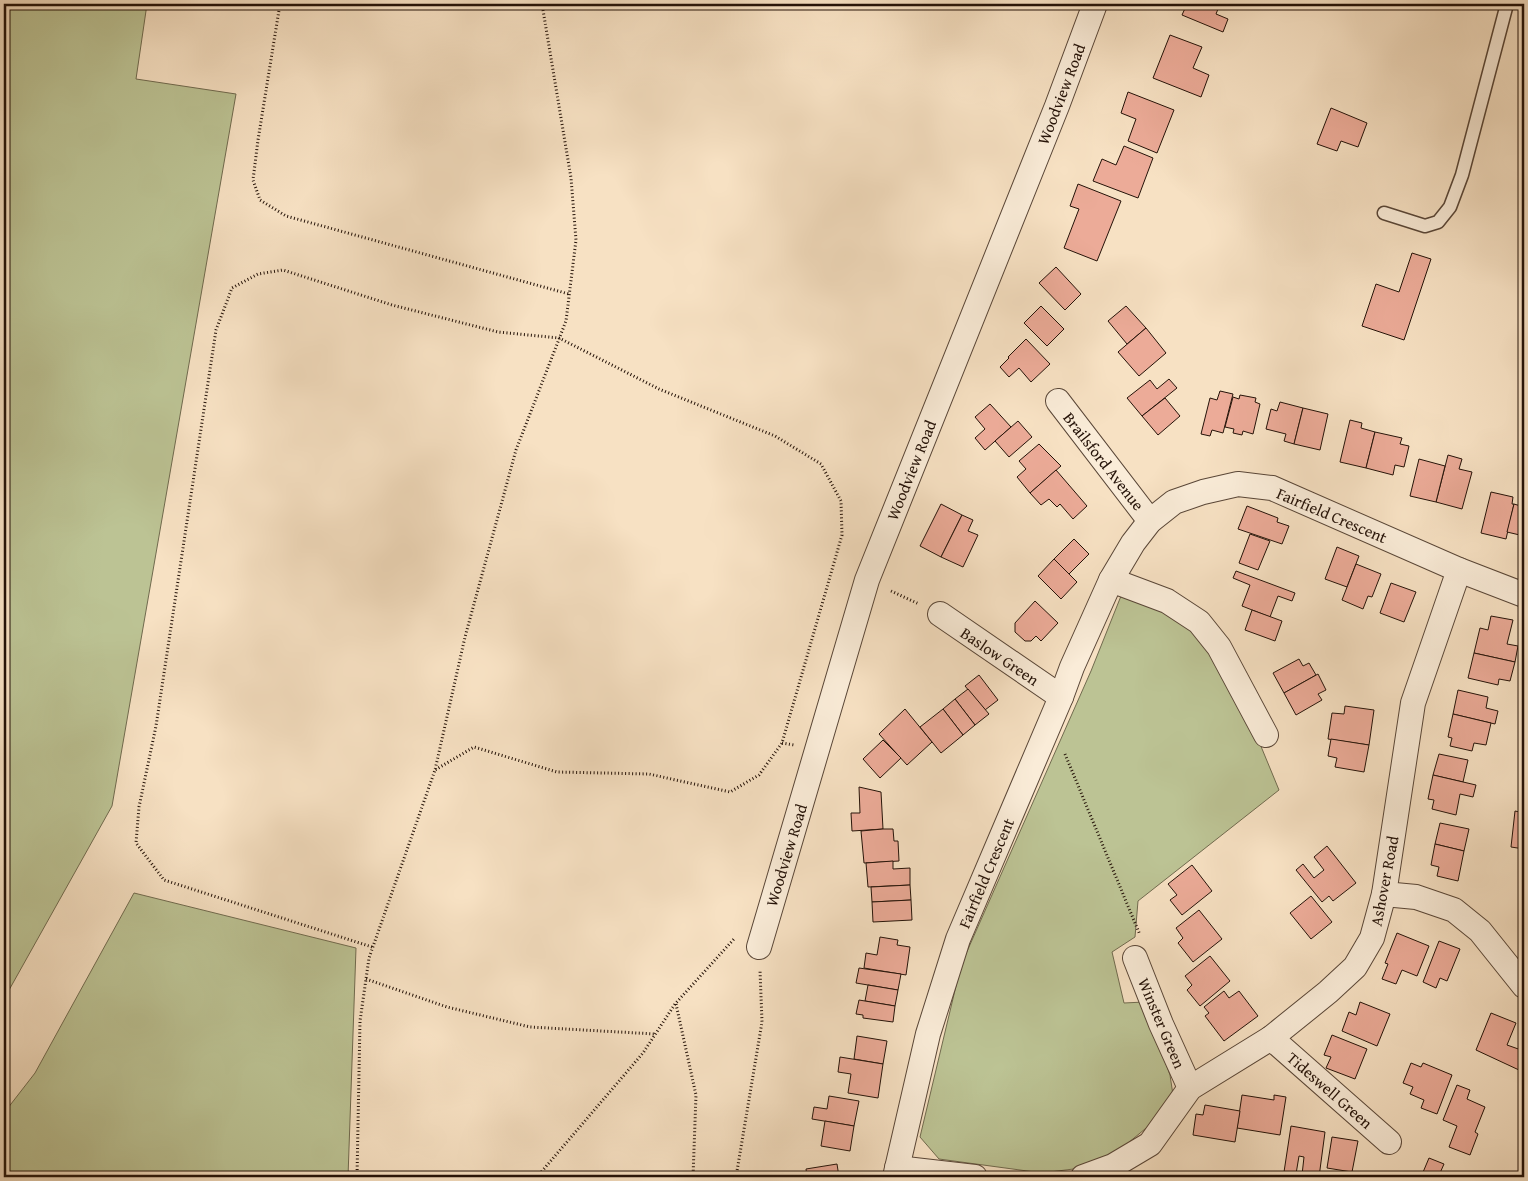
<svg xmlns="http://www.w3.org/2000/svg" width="1528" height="1181" font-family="'Gentium Book Plus',serif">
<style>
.green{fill:#bcc394;stroke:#706a4e}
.building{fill:#ecab98;stroke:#241208}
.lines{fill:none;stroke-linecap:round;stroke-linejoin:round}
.lane-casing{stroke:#594637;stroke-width:15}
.street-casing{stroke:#594637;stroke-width:26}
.path{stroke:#241208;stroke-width:3;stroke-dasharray:1 2.5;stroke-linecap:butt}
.lane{stroke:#faecd8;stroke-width:12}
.street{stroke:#faecd8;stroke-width:24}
.labels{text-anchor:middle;stroke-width:4;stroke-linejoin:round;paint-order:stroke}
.street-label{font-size:16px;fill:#241208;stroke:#faecd8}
</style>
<rect width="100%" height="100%" fill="#f7e1c3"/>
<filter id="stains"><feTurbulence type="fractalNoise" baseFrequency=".004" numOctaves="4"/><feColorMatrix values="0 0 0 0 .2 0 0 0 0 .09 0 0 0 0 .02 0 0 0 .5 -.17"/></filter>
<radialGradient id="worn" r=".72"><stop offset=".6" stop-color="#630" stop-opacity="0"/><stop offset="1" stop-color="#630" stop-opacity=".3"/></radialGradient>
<g class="green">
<polygon points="4,4 147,4 136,79 236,94 112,806 4,999"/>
<polygon points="1123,591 1177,616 1215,654 1253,727 1279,790 1138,901 1135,937 1112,952 1124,1003 1144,1002 1170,1075 1173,1095 1151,1124 1122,1148 1089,1167 1042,1173 939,1159 920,1137 961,965 1091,671"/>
<polygon points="134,893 356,948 348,1177 4,1177 4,1113 35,1073"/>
</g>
<g class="building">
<polygon points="1187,4 1220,4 1216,14 1228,19 1223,32 1182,15"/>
<polygon points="1170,35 1202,47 1193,68 1209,75 1201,97 1153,78"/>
<polygon points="1128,92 1174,110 1157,153 1128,141 1136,119 1121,113"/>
<polygon points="1331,108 1367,123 1358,147 1341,141 1337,151 1317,144"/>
<polygon points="1124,146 1153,158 1138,198 1093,181 1102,159 1116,165"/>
<polygon points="1078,184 1121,201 1097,261 1064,248 1079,209 1070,206"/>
<polygon points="1412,253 1431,259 1404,340 1362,326 1376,284 1399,292"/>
<polygon points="1056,267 1081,294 1065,310 1039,283"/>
<polygon points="1041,306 1064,329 1047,346 1024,323"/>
<polygon points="1126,306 1146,328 1127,344 1108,321"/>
<polygon points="1146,328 1166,353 1139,376 1118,352"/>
<polygon points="1026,339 1050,364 1031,382 1019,368 1009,377 1000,367 1009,358 1008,357"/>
<polygon points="1169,379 1177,388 1142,416 1127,398 1150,380 1157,389"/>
<polygon points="1220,391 1233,394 1223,433 1212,430 1210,436 1201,434 1210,398 1217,400"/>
<polygon points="1240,395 1256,398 1255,402 1260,404 1253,434 1243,431 1242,435 1233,433 1234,429 1225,427 1233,397 1239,399"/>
<polygon points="1165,398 1180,416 1158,435 1142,416"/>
<polygon points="1280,402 1303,408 1294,444 1284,441 1286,434 1266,429 1271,409 1277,411"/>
<polygon points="990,404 1011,427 985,450 975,438 985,429 975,417"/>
<polygon points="1303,408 1328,414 1320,450 1294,444"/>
<polygon points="1350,420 1362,423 1361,428 1375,432 1366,468 1340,462"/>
<polygon points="1018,421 1032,437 1009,457 995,441"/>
<polygon points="1375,432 1402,438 1400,444 1409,446 1404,467 1395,465 1393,475 1366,468"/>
<polygon points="1039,444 1061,466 1030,493 1017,477 1026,469 1019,461"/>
<polygon points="1448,455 1462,459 1459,469 1472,472 1462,509 1436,502"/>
<polygon points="1419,459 1445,466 1436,502 1410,496"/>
<polygon points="1056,470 1087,506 1073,519 1060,504 1057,507 1049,499 1041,505 1030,493"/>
<polygon points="1491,492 1513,497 1512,504 1514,504 1506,539 1481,533"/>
<polygon points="941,504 962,515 941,557 920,546"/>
<polygon points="1514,504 1524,507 1524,536 1507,532"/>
<polygon points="1247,506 1278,518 1277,522 1289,526 1282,544 1238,529"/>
<polygon points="962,515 973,520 968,531 978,535 963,567 941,557"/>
<polygon points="1250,534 1270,541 1258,570 1239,563"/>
<polygon points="1074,539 1089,554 1069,574 1054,559"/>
<polygon points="1337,547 1359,556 1347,587 1325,579"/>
<polygon points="1054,559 1077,582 1061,599 1038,576"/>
<polygon points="1356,564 1381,574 1372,597 1368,596 1363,609 1342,600"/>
<polygon points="1236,571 1295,593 1292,601 1278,596 1270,617 1242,606 1250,585 1233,578"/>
<polygon points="1391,583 1416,592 1404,622 1380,613"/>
<polygon points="1035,601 1058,623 1041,641 1036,636 1031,641 1025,641 1015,632 1015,623"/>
<polygon points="1252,610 1282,621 1275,641 1245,630"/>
<polygon points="1491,616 1513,620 1507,644 1518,646 1515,662 1474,653 1480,628 1488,630"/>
<polygon points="1474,653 1515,662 1510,681 1499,679 1498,685 1468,678"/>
<polygon points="1299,659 1303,666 1309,663 1316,675 1284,693 1273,673"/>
<polygon points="1318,674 1326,690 1318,694 1322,700 1296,715 1284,693"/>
<polygon points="979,675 998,700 985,710 965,686"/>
<polygon points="968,689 989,714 975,725 955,699"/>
<polygon points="1458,690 1488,697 1486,708 1498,711 1495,724 1453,714"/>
<polygon points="955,699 975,725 963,735 943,709"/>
<polygon points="1345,706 1374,710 1369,745 1328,739 1332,713 1344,714"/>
<polygon points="905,709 932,742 907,765 879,734"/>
<polygon points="943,709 963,735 941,753 920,727"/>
<polygon points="1453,714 1491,723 1486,745 1474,743 1472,751 1450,746 1452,738 1448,737"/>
<polygon points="1331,739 1369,745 1364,772 1335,767 1337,758 1328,756"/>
<polygon points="883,740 901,758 880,778 863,759"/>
<polygon points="1439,754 1468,760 1463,782 1433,775"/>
<polygon points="1433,775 1476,785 1473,797 1460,794 1456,815 1432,809 1434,800 1428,799"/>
<polygon points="859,787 881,792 883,829 852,831 851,813 860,813"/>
<polygon points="1515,811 1524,813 1524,849 1511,847"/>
<polygon points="1440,823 1469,829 1464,851 1435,844"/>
<polygon points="883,829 893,829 894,841 898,841 899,861 864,863 861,831"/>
<polygon points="1435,844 1464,851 1458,881 1437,876 1439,867 1431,865"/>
<polygon points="1327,846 1356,883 1333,901 1329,896 1322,902 1296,870 1303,864 1314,878 1324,870 1314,857"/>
<polygon points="893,861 893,869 910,868 910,885 868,887 866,863"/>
<polygon points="1192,865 1212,891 1182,915 1170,900 1177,895 1168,884"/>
<polygon points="910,885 911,900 872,902 871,887"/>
<polygon points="1311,896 1332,922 1311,939 1290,913"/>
<polygon points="911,900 912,920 873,922 872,902"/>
<polygon points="1199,910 1222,939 1193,962 1178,943 1183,938 1176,928"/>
<polygon points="1397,933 1429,946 1417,976 1402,970 1396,984 1382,979 1388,964 1385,963"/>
<polygon points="880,937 898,940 897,945 910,947 906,975 864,968 866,953 877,955"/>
<polygon points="1439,941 1460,949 1447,981 1440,978 1436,988 1423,982"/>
<polygon points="1210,956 1230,981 1200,1006 1187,990 1192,985 1185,976"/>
<polygon points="859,968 901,974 898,990 856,983"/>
<polygon points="868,985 898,990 895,1006 865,1001"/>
<polygon points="1224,991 1229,998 1239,991 1258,1016 1224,1041 1205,1016 1209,1013 1204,1007"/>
<polygon points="859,1000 895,1006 893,1022 863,1018 863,1015 856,1014"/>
<polygon points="1360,1002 1390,1014 1377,1046 1342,1031 1349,1012 1356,1015"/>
<polygon points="1491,1013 1516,1023 1507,1045 1524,1051 1524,1059 1519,1070 1476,1050"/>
<polygon points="1332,1035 1367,1049 1355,1079 1326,1068 1331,1057 1324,1055"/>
<polygon points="857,1036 887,1041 883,1064 854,1059"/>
<polygon points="840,1057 883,1064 878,1098 848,1093 851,1074 838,1072"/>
<polygon points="1411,1063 1421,1067 1423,1063 1452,1075 1437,1114 1421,1108 1424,1100 1410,1094 1413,1087 1403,1083"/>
<polygon points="1457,1085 1470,1090 1467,1099 1485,1107 1475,1132 1478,1134 1470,1155 1449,1147 1457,1126 1443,1120"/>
<polygon points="1242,1095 1274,1100 1274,1095 1286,1097 1280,1135 1237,1128"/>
<polygon points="829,1096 859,1101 854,1126 812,1119 814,1107 827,1109"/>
<polygon points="1205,1105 1240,1111 1235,1142 1193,1135 1196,1114 1203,1115"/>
<polygon points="825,1121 854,1126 850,1151 821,1146"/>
<polygon points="1291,1126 1325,1132 1319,1177 1302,1175 1304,1157 1299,1156 1296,1174 1284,1172"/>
<polygon points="1332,1137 1358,1141 1352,1172 1327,1168"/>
<polygon points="1429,1158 1444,1164 1440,1173 1450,1177 1421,1177"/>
<polygon points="837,1164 839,1177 807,1177 806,1169"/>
</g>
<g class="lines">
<defs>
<polyline id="lane" points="1384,213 1425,226 1438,222 1450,207 1462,175 1507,4"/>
<g id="street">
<polyline points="1058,401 1150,521"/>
<polyline points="1111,580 1167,601 1199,622 1219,647 1266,735"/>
<polyline points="940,614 1061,697"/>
<polyline points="1384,894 1416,897 1454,910 1480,931 1524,986"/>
<polyline points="759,947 867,580 1057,106 1095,4"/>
<polyline points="1135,958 1161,1024 1190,1088"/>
<polyline points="1271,1038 1389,1142"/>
<polyline points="897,1168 975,1177"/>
<polyline points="895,1177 928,1034 958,939 1061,697 1072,667 1111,580 1133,543 1150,521 1174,502 1203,492 1238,484 1272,488 1459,570 1524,595"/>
<polyline points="1083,1177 1113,1166 1150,1144 1190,1088 1271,1038 1328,992 1355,967 1372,938 1384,894 1413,703 1459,570"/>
</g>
</defs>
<use href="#lane" class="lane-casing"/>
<use href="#street" class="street-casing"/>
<g class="path">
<polyline points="280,4 258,140 253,180 260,200 286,216 569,294"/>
<polyline points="891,591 919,604"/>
<polyline points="782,743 794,745"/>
<polyline points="1065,754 1140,935"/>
<polyline points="372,947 164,880 136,843 139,807 156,726 216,330 232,288 258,274 283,270 392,305 498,332 559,338 659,389 775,436 821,464 841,501 842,535 782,743 759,775 730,792 649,774 557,772 474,747 435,770"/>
<polyline points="366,979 447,1007 530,1027 655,1034"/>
<polyline points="676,1004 696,1095 693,1177"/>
<polyline points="357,1177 360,1021 369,958 435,770 465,637 516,450 566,321 576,240 571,178 542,4"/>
<polyline points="537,1177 643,1053 675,1004 734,939"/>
<polyline points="736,1177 762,1022 760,970"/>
</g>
<use href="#lane" class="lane"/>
<use href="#street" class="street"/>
</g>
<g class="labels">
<g class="street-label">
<text transform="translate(1061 94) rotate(-69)" y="6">Woodview Road</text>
<text transform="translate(1104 461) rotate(52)" y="6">Brailsford Avenue</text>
<text transform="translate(911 470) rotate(-68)" y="6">Woodview Road</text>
<text transform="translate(1332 515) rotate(23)" y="6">Fairfield Crescent</text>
<text transform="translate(1000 656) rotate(34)" y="6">Baslow Green</text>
<text transform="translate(786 855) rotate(-73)" y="6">Woodview Road</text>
<text transform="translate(986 873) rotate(-67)" y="6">Fairfield Crescent</text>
<text transform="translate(1384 881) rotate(-79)" y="6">Ashover Road</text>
<text transform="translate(1162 1023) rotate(67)" y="6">Winster Green</text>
<text transform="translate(1330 1090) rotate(41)" y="6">Tideswell Green</text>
</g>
</g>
<rect width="1528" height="1181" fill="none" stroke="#f7e1c3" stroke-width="20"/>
<rect x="5" y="5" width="1518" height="1171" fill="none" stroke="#241208" stroke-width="2.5"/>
<rect x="10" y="10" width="1508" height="1161" fill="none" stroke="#241208"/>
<rect width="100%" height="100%" filter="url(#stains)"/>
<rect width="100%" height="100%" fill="url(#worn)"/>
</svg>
